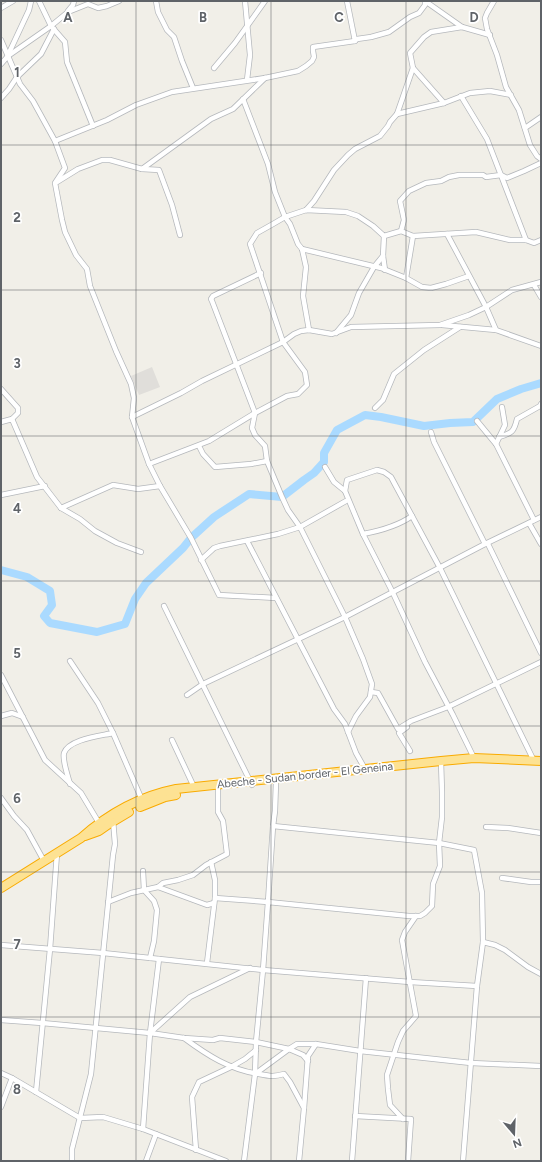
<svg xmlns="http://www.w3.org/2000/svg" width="542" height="1162" font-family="Figtree,sans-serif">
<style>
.industrial{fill:#e0deda}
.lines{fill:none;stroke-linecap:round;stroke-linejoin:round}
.river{stroke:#aadaff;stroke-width:8}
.street-casing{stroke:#b5b8bc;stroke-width:6}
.highway-casing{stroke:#f9ab00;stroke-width:10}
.street{stroke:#fff;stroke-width:4.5}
.highway{stroke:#fde293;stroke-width:8}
.grid{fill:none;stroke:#5f6368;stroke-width:1;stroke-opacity:0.55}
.labels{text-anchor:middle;stroke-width:3.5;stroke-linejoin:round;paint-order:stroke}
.street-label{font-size:11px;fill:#5f6368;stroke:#fff}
.grid-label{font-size:13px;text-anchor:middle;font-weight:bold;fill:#5f6368;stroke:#fff;stroke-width:3.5;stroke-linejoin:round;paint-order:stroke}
</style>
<rect width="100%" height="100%" fill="#f1efe8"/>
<polygon class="industrial" points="152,367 160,387 139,395 131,376"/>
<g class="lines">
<polyline class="river" points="1,570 27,577 50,591 52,605 44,616 50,623 97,632 125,624 135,599 146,583 183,548 191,538 214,517 249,494 282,497 304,480 314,473 324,462 324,453 337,430 365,415 381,417 424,426 450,423 473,422 497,399 521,389 541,383"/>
<defs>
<g id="street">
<polyline points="39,1 51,26 65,42 67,62 93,126"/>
<polyline points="156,1 158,12 167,30 174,37 182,61 193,88"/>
<polyline points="245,1 250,55 247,80"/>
<polyline points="347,1 355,41"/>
<polyline points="494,1 487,13 485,18 487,29 497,55 506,87 519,110 530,145 537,156 541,159"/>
<polyline points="1,8 13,1"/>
<polyline points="68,11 73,5 74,1"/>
<polyline points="1,40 20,84 33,101 55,141 65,168 55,183 62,220 65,232 76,255 87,269 90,286 116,351 131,384 134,398 132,417 149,464 160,486 191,538 219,595 276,598"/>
<polyline points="8,55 29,10 31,1"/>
<polyline points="1,64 8,56 51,26 68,12 88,4 98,8 107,6 119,1"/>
<polyline points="214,68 235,43 265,1"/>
<polyline points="413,68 444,103"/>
<polyline points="461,96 487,139 526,240"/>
<polyline points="1,98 9,89 17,77 41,54 54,29"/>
<polyline points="243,99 268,164 275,192 285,217 290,224 298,244 302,249 306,267 303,296 309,330"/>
<polyline points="397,114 444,103 470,93 490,91 511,95"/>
<polyline points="525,128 541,117"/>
<polyline points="55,141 107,120 136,105 172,92 265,78 298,71 306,66 312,61 314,57 313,51 313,47 355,41 357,39 371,37 389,32 410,17 419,13 425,5 425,1 462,27"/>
<polyline points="142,169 159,170 172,205 180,235"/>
<polyline points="57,182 78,169 102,160 110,160 142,169 211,119 233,109 265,78"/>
<polyline points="306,210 314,201 334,170 348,155 355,149 380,136 388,126 390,122 397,114 413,68 410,53 424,37 431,32 462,27 490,35"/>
<polyline points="401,231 404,220 400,201 409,191 426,183 441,181 449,177 459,175 483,175 486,177 501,175 507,178 524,171 541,163"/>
<polyline points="447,234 486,307 496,330 541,346"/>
<polyline points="384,236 383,256 385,270"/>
<polyline points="302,249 381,268 406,278 422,287 431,288 446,284 469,276"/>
<polyline points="261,273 213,296 211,299 212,301 255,413 252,428 255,435 265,446 267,461 282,497 288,510 300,527 345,617 363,659 372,684 370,697 356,716 348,732"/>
<polyline points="406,278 413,236"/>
<polyline points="534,285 541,297"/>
<polyline points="442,325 496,330"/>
<polyline points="336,333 351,315 359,293 374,267 383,256"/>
<polyline points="1,389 18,408 18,413 12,419"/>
<polyline points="375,408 383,400 394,374 424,350 460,327"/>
<polyline points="132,417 181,393 202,381 283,342 294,334 301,331 309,330 332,334 351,327 440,325 469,315 486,307 512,290 541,282"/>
<polyline points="477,421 496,444 534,520"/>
<polyline points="1,422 12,419 37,477 61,508 80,519 95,531 117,543 141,552"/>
<polyline points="431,432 434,442 485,544"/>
<path d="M499 437C512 433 514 432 517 419L540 406 541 404"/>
<polyline points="496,444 505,425 502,407"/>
<polyline points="199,446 203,454 215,467 251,464 267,461"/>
<polyline points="149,464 209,441 255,413 287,396 298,394 307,385 305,372 283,342 250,244 257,233 273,224 285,217 306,210 346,212 358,216 373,226 384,236 401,231 413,236 476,232 510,240 526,240 534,243 541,240"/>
<polyline points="325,467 334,482 345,491"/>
<polyline points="1,495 45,486"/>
<polyline points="61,508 113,485 138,489 160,486"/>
<polyline points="529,523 541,544"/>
<path d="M363 534C379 531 398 526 412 516"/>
<polyline points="247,541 334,709 345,724 356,753 365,769"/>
<polyline points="488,544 541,653"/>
<polyline points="201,560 214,548 220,546 278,534 300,527 346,501"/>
<polyline points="164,606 252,785"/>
<polyline points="70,661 98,703 113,733 142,800"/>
<polyline points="1,675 45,760 81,793 99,823"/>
<polyline points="371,692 378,693 398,729 411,721 448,707 541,662"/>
<polyline points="187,695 203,684 345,617 485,544 541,517"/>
<polyline points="1,716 12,713 23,717"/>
<polyline points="407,727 399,733 410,751"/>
<polyline points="172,740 194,787"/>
<polyline points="474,758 453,715 425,662 393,593 363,534 345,491 347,480 377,470 384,472 391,477 440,568 534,761"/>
<path d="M70 784C68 776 62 760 64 753 69 739 100 736 113 733"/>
<polyline points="1,798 14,816 27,830 44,861"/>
<polyline points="273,826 439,843 474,850 482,893 483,942 477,986 463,1161"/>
<polyline points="486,827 508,828 541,833"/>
<polyline points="143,871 144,890 154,901 157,910 154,941 150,958"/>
<polyline points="502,878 531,882 541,882"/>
<polyline points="158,887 207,905 214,903"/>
<polyline points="215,898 268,902 273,826 275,811 276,782"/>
<polyline points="108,902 131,893 158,887 163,883 178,880 193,875 206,865 227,854 223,821 218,812 218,790"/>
<polyline points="483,942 495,945 505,950 528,967 541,974"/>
<polyline points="1,945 103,953 263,970 410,982 477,986"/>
<polyline points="207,963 215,898 215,880 211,862"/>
<polyline points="1,1020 42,1023 150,1033 184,1038 213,1040 220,1038 256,1042 289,1049 297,1044 316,1044 360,1051 471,1063 541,1066"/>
<polyline points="150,1033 190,997 250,968"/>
<path d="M184 1038C207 1055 230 1070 259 1074 269 1076 274 1077 284 1074L290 1082 304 1108 299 1161"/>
<polyline points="1,1073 12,1078 80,1118 103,1117 143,1129 226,1161"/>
<polyline points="255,1074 289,1049 303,1055 308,1061"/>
<polyline points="36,1092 50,949 57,853"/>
<polyline points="1,1107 12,1078"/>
<polyline points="304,1108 308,1056 316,1044"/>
<polyline points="355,1116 411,1119 408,1161"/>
<polyline points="403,1119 390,1105 388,1089 387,1075 398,1042 403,1031 416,1016 402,940 405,932 416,916"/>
<polyline points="143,1129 150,1033 159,959"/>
<polyline points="196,1150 192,1097 199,1082 231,1067 245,1059 256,1050"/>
<polyline points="72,1161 72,1149 91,1074 113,855 115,844 113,820"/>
<polyline points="146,1161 156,1134"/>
<polyline points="244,1161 255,1074 256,1042 263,970 268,902 409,916 420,916 425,913 432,906 433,884 440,866 439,843 442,817 442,792 441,761"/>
<polyline points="352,1161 366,978"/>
</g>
<g id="highway">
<polyline points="140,807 165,797 176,795"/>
<polyline points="85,836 99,831 109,824 129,812"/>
<path d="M1 888 81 838C108 814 141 796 176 789L441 761 474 758 541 761"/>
</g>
</defs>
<use href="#street" class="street-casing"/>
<use href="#highway" class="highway-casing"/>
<use href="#street" class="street"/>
<use href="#highway" class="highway"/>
</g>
<path class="grid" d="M136 1V1161M271 1V1161M406 1V1161M1 145H541M1 290H541M1 436H541M1 581H541M1 726H541M1 872H541M1 1017H541"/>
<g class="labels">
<g class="street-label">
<text transform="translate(305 775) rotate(-6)" y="4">Abeche - Sudan border - El Geneina</text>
</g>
</g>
<g class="grid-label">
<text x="68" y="22">A</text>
<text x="203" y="22">B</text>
<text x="339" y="22">C</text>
<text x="474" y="22">D</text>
<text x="17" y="77">1</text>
<text x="17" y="222">2</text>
<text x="17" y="368">3</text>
<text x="17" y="513">4</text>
<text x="17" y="658">5</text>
<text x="17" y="803">6</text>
<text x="17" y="949">7</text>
<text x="17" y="1094">8</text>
</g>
<rect width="542" height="1162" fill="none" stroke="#5f6368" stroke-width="4"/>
<g transform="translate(514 1134) rotate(161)" stroke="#ffffff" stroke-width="3" paint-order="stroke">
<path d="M0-3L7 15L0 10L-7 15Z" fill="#5f6368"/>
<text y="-6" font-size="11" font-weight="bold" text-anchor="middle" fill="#5f6368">N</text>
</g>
</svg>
